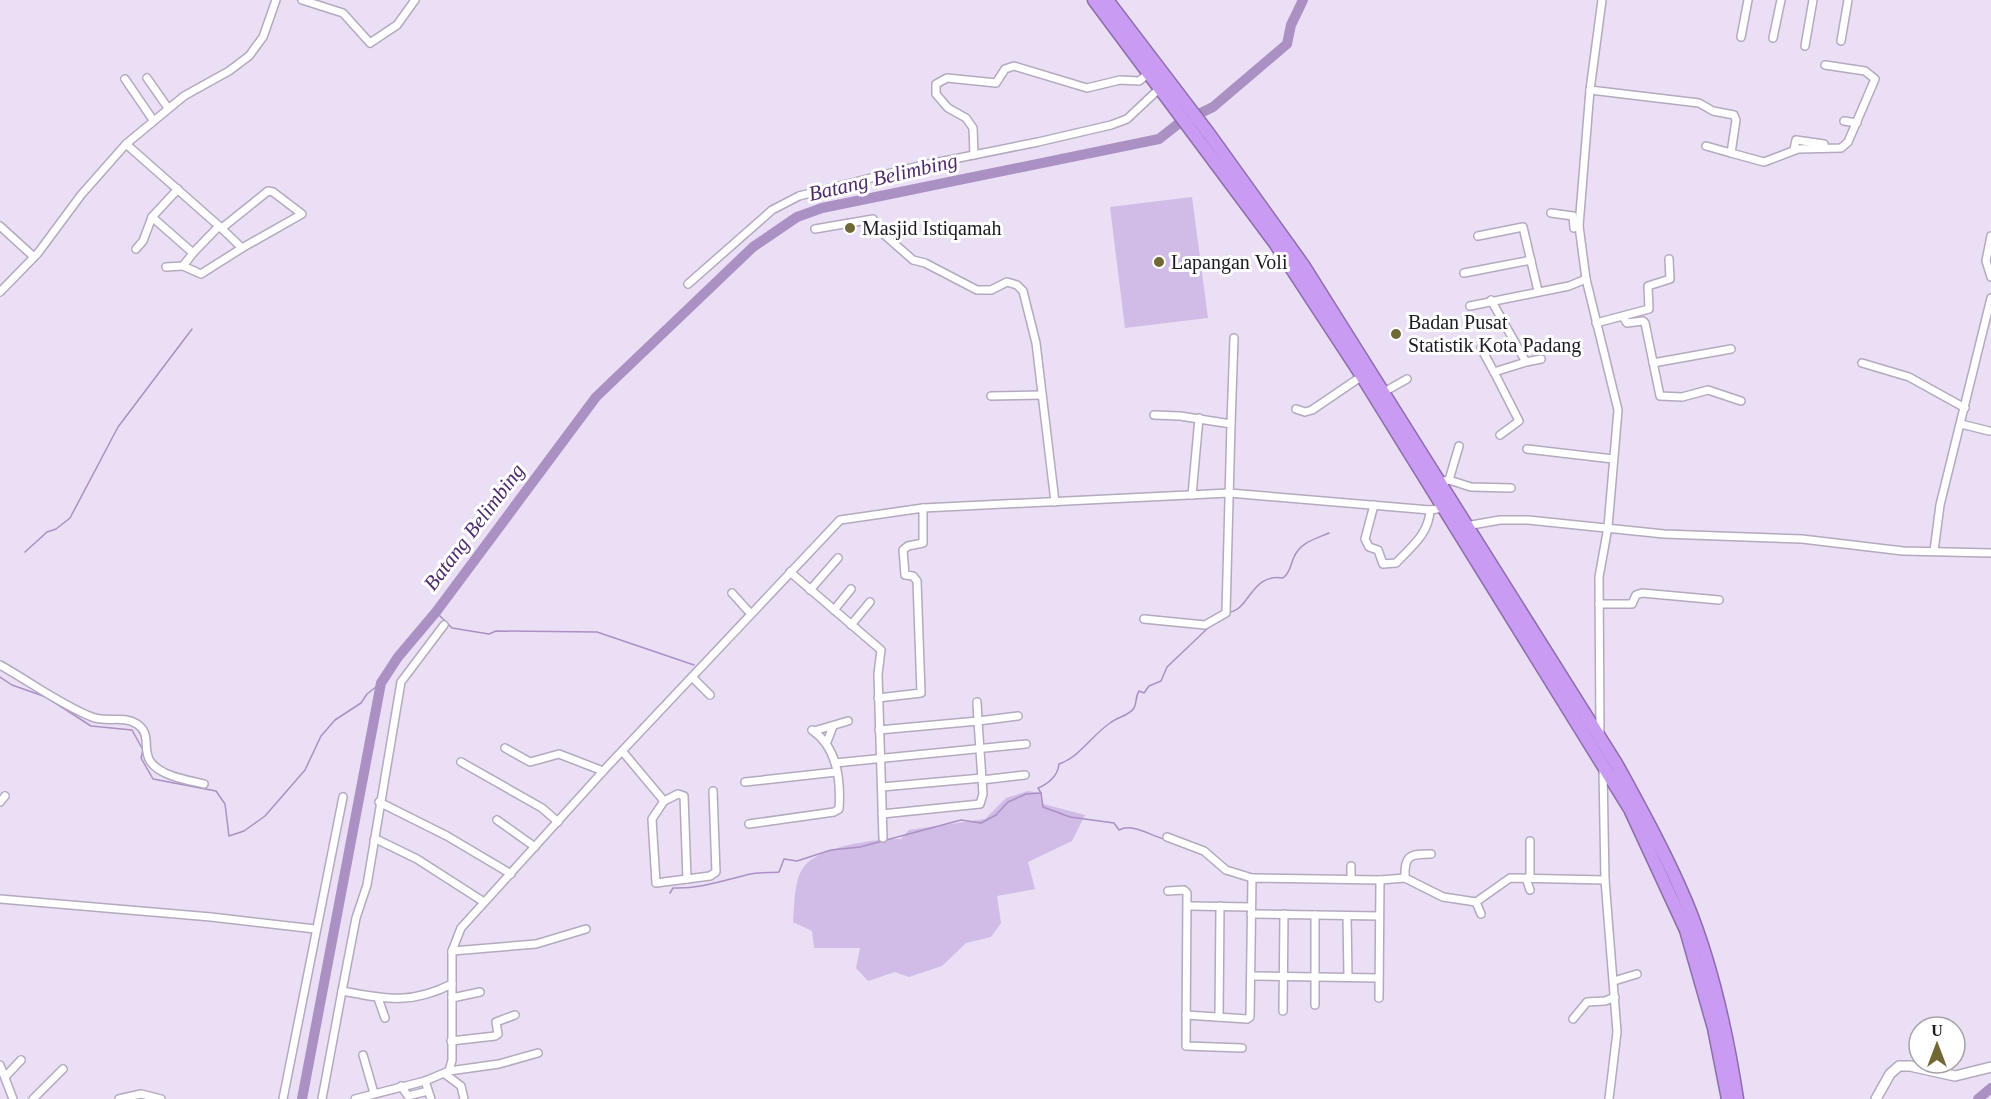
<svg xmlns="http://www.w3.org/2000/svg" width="1991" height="1099" font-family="Georgia,serif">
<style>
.green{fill:#d1bbe7}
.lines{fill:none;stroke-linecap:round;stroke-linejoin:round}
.stream{stroke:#ab90c4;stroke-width:1.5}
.river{stroke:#ab90c4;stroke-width:10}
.street-casing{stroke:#b4a9be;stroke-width:10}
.secondary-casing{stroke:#b4a9be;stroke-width:12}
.highway-casing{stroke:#8d6eaa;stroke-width:15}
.street{stroke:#fff;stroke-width:7}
.secondary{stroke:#fff;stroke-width:9}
.highway{stroke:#c99bf3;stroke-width:12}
.poi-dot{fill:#716734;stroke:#fff;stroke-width:2}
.labels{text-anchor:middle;stroke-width:6;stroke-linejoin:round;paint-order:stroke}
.poi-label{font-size:20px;fill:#1d1921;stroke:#fff;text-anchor:start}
.water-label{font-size:21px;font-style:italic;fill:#4d2969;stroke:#fff}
</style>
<rect width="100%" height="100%" fill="#eadff5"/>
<g class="green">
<polygon points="1192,197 1208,318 1125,328 1110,207"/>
<path d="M1028 791 1041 793 1043 804 1085 815 1072 841 1028 862 1035 889 997 896 1001 923 991 937 966 943 942 966 909 977 895 972 868 981 856 968 860 948H814L812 931 793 922C795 904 793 877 807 863 825 846 878 838 901 839L909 830 985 819 1006 798Z"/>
</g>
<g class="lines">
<g class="stream">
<polyline points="25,552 47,532 56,529 70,518 118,427 192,329"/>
<polyline points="436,612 452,628 489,634 496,631 597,632 694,665"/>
<path d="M1230 612C1250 609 1251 573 1283 578 1291 572 1290 565 1294 557 1301 542 1315 539 1329 533"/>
<polyline points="0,677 12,685 46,697 91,726 132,730 143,750 141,758 153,779 216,791 225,804 229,836 244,831 265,816 305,770 321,736 335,720 361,703 367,694 381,683"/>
<path d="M1041 793 1043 807 1070 817 1114 823 1119 830C1133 823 1149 835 1164 839"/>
<polyline points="1188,848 1202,854"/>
<path d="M670 893 673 888C699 889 722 881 746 875 756 872 769 873 779 872L784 859 797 861 831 850 860 847 961 820 981 823 996 815 1008 802 1026 794 1041 793 1038 788C1048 784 1058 776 1059 764 1080 757 1092 735 1110 723 1117 717 1129 716 1134 708 1137 703 1135 697 1139 691L1144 693 1149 686 1161 681 1167 667 1209 627"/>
</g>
<g class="river">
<polyline points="302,1099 381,683 398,657 436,612 596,397 753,247 797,217 822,208 1159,139 1178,124 1213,107 1287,44 1291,25 1303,0"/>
<polyline points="1978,1099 1991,1088"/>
</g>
<defs>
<g id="street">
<polyline points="302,0 343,13 370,43 397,25 415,0"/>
<polyline points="1741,37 1748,0"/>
<polyline points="1773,38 1781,0"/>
<polyline points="1841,41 1848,0"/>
<polyline points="1805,46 1813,0"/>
<polyline points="147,78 168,108"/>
<polyline points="125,79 153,120"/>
<polyline points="1590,90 1699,103 1713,111 1734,115 1736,120 1731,153 1764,162 1798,149 1841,148 1848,142 1875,79 1865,71 1825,65"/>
<polyline points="1844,121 1857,123"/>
<polyline points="126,144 219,226 242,248 302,214 273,192 268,191 222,228"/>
<polyline points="1706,146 1731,153"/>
<polyline points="1794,149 1796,140 1824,144"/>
<polyline points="974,155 973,128 966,118 948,108 936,94 936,84 947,78 996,83 1005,69 1014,66 1087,88 1120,80 1139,81 1149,73"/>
<polyline points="178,189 152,217 193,253 219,226"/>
<polyline points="1551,213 1573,216 1574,228 1579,226"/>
<polyline points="0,226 34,257"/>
<polyline points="815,229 873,219 879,230 913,260 925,263 977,290 991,290 1007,282 1017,285 1023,291 1036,343 1055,502"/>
<polyline points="1478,236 1523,227 1538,291"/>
<polyline points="1991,236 1986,261 1991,277"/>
<polyline points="136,249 143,241 152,217"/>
<polyline points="193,253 183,266 201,274 242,248"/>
<polyline points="166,267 183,266"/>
<polyline points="1464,273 1531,260"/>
<polyline points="688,284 772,210 799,196 919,166 1038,142 1111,125 1127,119 1160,88"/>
<polyline points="0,292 38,253 81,195 126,144 184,96 229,71 249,56 263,37 276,0"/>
<polyline points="1491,300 1526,362 1494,372 1519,421 1500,435"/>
<polyline points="1470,306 1569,286 1586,279"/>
<polyline points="1623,317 1627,323 1643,321 1645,323 1660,396 1682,397 1708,390 1741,401"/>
<polyline points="1596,323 1649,309 1648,286 1670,279 1669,259"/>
<polyline points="1481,348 1494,372"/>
<polyline points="1526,362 1541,359"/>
<polyline points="1653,363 1731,349"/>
<polyline points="1862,363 1909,377 1965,408"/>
<polyline points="1384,392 1407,379"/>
<polyline points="991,396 1042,395"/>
<polyline points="1296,409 1305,412 1312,410 1362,376"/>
<polyline points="1231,424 1234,338"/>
<polyline points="1961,424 1989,431"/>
<polyline points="1527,449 1613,459"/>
<polyline points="1449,480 1459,446"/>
<polyline points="1439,482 1449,480 1471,487 1511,488"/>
<polyline points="1192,495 1199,418"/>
<path d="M1374 505 1365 539 1369 547 1378 550 1383 564 1396 563C1411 547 1429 534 1430 510"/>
<polyline points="1466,526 1500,520 1528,520 1664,534 1802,539 1903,551 1991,553"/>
<polyline points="1934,551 1940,505 1991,298"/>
<polyline points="790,572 881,650 878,674 883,838"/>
<polyline points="810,590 838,558"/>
<polyline points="732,593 750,613"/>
<polyline points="1599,604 1632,604 1636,595 1642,593 1719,600"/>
<polyline points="834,610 851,589"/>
<polyline points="1144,619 1205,625 1226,613 1231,424 1180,416 1154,415"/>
<polyline points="851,625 870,602"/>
<path d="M0 665C29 681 61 705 92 717 107 723 123 715 137 724 152 734 142 748 150 761 160 776 187 780 204 784"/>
<polyline points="692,677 710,695"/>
<polyline points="878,698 921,693 917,581 913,576 905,575 903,550 908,546 923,543 923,508"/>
<polyline points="977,702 978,721 1018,716"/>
<polyline points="879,730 978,721 983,794 980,804 882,814"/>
<polyline points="814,731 848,721"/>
<polyline points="1600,735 1599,577 1608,527 1618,410 1586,279 1579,226 1590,90 1602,0"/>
<polyline points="827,742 833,726"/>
<polyline points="505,748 530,762 559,754 603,771"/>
<polyline points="623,752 664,801 678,794 684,796 687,879"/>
<polyline points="461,762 542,808 558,822"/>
<polyline points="835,763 1026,744"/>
<polyline points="1603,770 1605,880 1617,1032 1609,1099"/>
<polyline points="982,780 1025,775"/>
<polyline points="745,782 836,772"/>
<polyline points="882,787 982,778"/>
<polyline points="664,801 652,819 656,883 710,876 716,872 713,791"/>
<polyline points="0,802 5,796"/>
<polyline points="379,802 447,836 511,874"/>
<polyline points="497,820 535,847"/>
<path d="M749 824 834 812 839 809C841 780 837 747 812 730"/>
<polyline points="1167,837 1204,851 1226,870 1252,878"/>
<polyline points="374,840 378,840 417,859 484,902"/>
<polyline points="1530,841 1530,878"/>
<polyline points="1351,866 1351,879"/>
<path d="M1405 878C1404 855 1410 854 1431 854"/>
<polyline points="1526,878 1530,890"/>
<polyline points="1168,891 1184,890 1187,893 1186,1046 1242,1048"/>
<polyline points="0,899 211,917 315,929"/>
<polyline points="1476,902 1481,914"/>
<polyline points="1189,906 1251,907"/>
<polyline points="1251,914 1379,916"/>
<polyline points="1315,915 1315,1005"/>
<polyline points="1347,916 1348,977"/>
<polyline points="452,951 536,944 586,929"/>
<polyline points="1252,976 1379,978"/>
<polyline points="1614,981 1637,974"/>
<polyline points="342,991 356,918 367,885 401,682 444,625"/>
<polyline points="378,998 385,1018"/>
<polyline points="452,998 480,992"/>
<polyline points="1379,998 1380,880"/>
<polyline points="1283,1011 1284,914"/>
<polyline points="1186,1015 1247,1019 1250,1017 1252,878 1380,880 1405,878 1443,897 1476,902 1510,878 1605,880"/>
<polyline points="1219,1017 1220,906"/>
<polyline points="1573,1019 1587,1002 1605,1001 1615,997"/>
<polyline points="451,1041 495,1036 498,1034 496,1022 515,1015"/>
<polyline points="363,1055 374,1093"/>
<polyline points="0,1065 13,1099"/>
<polyline points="449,1071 499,1064 538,1053"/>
<polyline points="445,1074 461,1086 464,1099"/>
<polyline points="5,1077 21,1060"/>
<polyline points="425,1081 431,1099"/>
<polyline points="401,1086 408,1096 428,1091"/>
<polyline points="33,1099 63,1069"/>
<polyline points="119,1099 141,1094 161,1099"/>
<polyline points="283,1099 343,797"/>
<path d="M322 1099 342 991C386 999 410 1005 452 984"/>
<polyline points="355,1099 425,1081 449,1071 452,1060 452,951 461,928 606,768 840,520 923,508 1229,493 1430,510 1444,508"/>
</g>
<polyline id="secondary" points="1876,1099 1890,1074 1899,1066 1910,1066 1955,1076 1991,1067"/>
<g id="highway">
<polyline points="1094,0 1275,243 1362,376 1630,809 1686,930 1714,1028 1728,1099"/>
<path d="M1107 0 1209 134 1303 265 1617 765C1642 811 1667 856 1687 904 1712 965 1727 1034 1737 1099"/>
</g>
</defs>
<use href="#street" class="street-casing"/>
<use href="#secondary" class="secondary-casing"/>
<use href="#highway" class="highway-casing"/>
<use href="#street" class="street"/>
<use href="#secondary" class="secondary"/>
<use href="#highway" class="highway"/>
</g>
<g class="poi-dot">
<circle cx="850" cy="228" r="6"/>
<circle cx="1159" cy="262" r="6"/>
<circle cx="1396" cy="334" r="6"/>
</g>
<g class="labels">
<g class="poi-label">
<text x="862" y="235">Masjid Istiqamah</text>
<text x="1171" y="269">Lapangan Voli</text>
<text x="1408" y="329">Badan Pusat<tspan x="1408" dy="23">Statistik Kota Padang</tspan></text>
</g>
<g class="water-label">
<text transform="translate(883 177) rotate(-13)" y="7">Batang Belimbing</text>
<text transform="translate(474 527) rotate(-53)" y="7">Batang Belimbing</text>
</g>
</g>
<g transform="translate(1937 1045)"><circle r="28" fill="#ffffff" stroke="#a5a3a6" stroke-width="1.5"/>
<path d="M0-4.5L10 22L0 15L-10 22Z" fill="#716734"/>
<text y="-9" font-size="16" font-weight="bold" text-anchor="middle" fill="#1d1921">U</text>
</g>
</svg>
